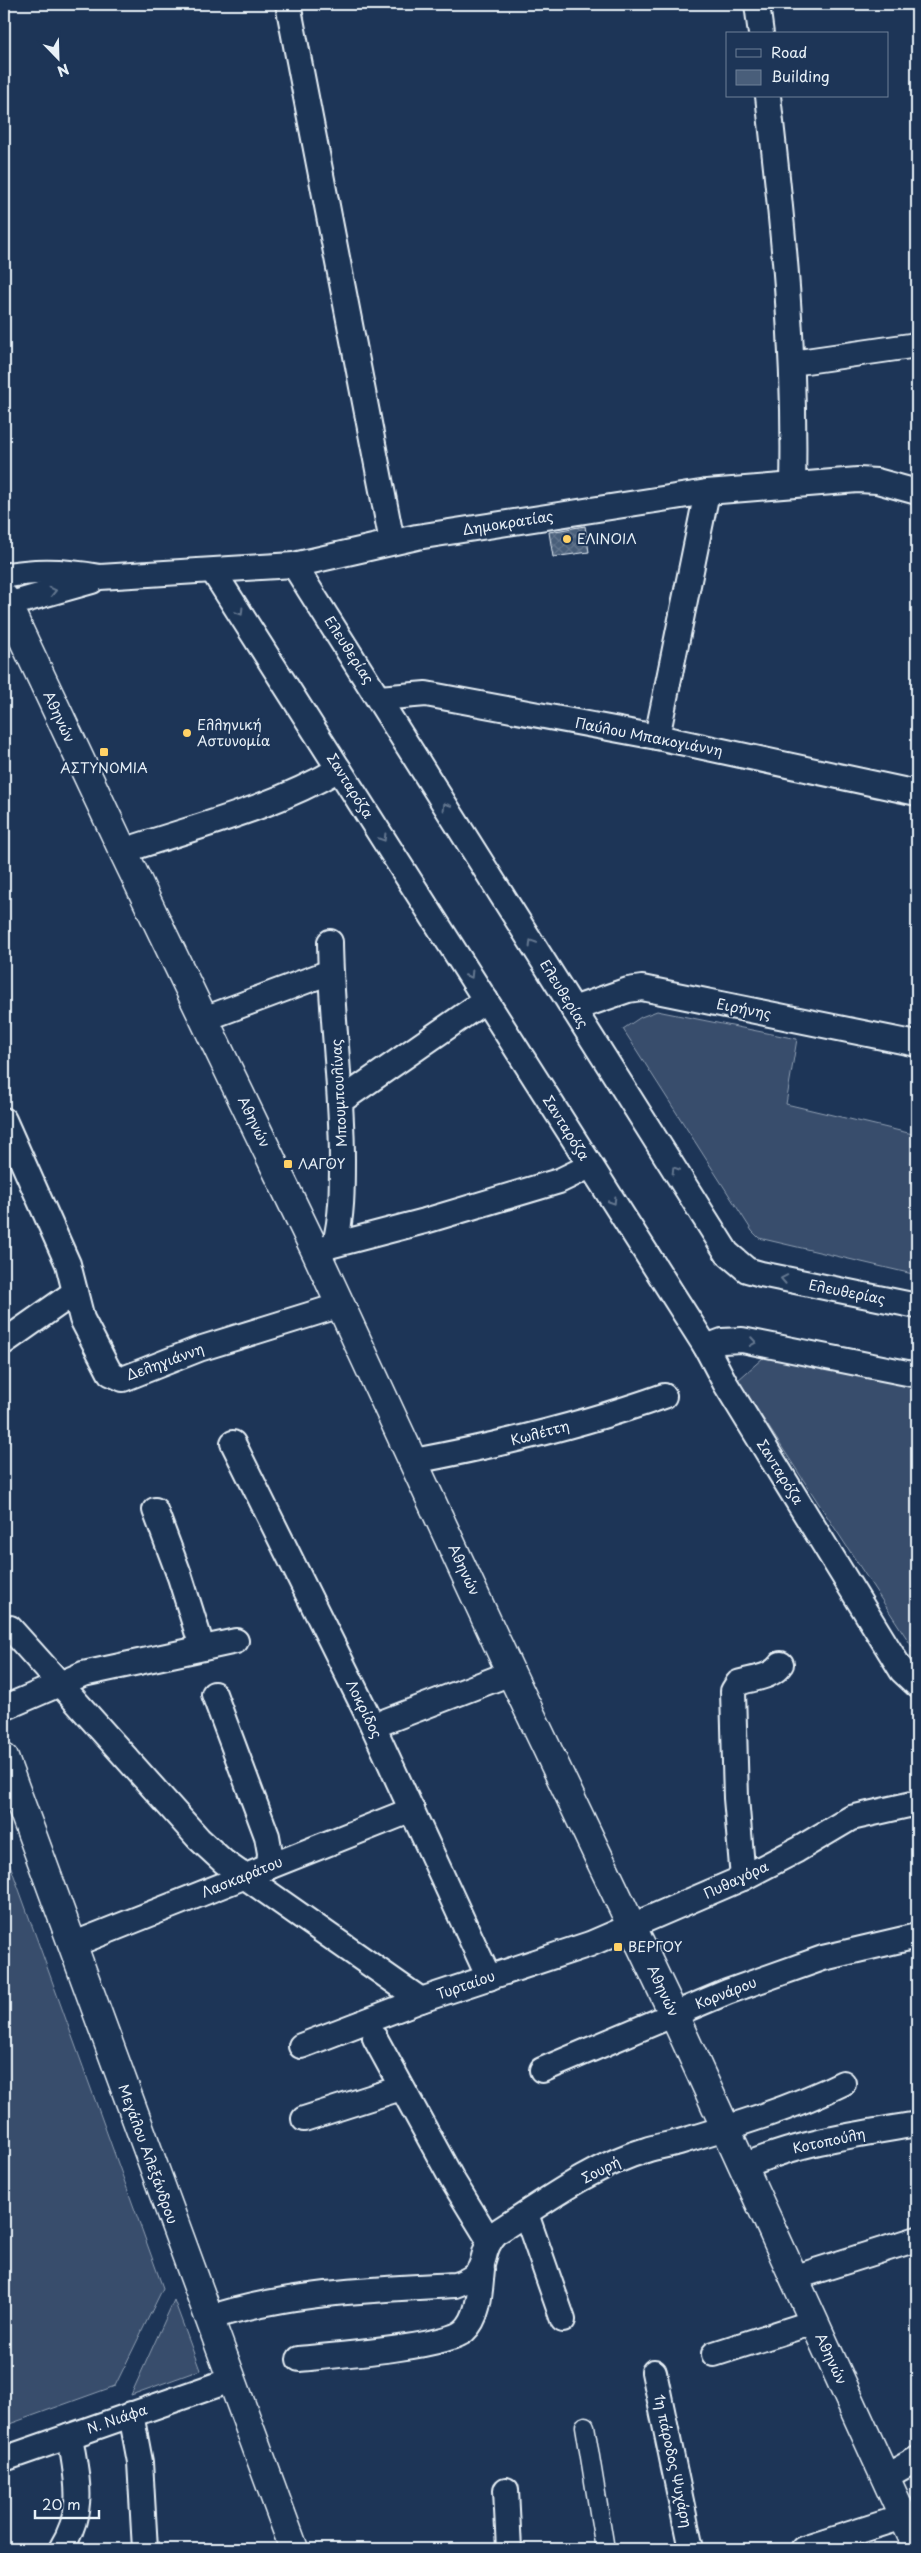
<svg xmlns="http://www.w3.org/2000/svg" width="921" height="2553" font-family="'Playpen Sans',sans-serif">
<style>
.grass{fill:#374d6c;stroke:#909fb2}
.building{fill:url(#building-cross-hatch);stroke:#e8f1f8}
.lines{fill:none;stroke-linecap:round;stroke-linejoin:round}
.pedestrian-casing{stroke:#e8f1f8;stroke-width:21}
.minor-casing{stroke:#e8f1f8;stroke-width:28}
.tertiary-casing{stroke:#e8f1f8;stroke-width:31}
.secondary-casing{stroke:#e8f1f8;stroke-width:31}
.pedestrian{stroke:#1d3557;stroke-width:18}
.minor{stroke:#1d3557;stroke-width:24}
.tertiary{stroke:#1d3557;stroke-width:28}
.secondary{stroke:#1d3557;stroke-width:28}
.oneway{stroke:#64778f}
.poi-dot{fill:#ffd166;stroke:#1d3557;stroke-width:2}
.labels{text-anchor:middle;stroke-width:4;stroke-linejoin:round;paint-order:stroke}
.street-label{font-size:14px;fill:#e8f1f8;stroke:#1d3557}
.poi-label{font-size:14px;fill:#e8f1f8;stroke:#1d3557;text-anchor:start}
</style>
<defs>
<pattern id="building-cross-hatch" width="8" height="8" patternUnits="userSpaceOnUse" patternTransform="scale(1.25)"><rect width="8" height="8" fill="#495e7a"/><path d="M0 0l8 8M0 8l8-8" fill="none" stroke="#63768e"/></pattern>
</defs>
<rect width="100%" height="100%" fill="#1d3557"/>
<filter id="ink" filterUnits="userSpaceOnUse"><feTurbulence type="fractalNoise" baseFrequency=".02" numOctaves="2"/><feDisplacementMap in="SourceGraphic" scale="10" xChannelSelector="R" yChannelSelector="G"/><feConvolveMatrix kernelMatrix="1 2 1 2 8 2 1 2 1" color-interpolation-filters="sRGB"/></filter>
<g filter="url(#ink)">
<g class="grass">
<polygon points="657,1011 797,1039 786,1104 917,1135 917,1275 759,1238 752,1231 623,1029 641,1017"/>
<polygon points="764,1357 917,1387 917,1654 738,1380"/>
<polygon points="4,1848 163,2288 115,2386 4,2426"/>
<polygon points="174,2300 200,2370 131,2395"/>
</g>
<polygon class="building" points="585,526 589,552 553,557 549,532"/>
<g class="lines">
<defs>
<polyline id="pedestrian" points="585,2426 605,2549"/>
<g id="minor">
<polyline points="288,4 392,542"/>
<polyline points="757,4 761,34"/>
<path d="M768 96C783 225 796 355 793 485"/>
<polyline points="792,363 917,345"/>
<polyline points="294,565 727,1253 747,1270 761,1274 917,1306"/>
<polyline points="213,571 706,1347 725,1383 902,1671 917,1685"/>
<path d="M4 576C36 569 68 571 100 577L294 565 417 537 707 492 858 480 877 481 917 492"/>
<polyline points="7,605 92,581"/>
<polyline points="379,698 426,694 657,737 917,793"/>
<polyline points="657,737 707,492"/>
<path d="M123 851C195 827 273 808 339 769"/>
<path d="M330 942C331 1015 342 1087 342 1160 342 1189 342 1216 335 1244"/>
<polyline points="573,1009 628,990 642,988 917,1044"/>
<polyline points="204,1019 330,972"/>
<polyline points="342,1100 486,1000"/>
<polyline points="4,1120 68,1264 82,1319 110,1373 123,1379 199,1349 341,1305"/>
<polyline points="322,1248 425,1221 559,1181 590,1166"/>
<polyline points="4,1342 75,1292"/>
<polyline points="706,1347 722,1341 742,1340 917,1375"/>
<polyline points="233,1443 373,1726 489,1978"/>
<path d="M414 1461C499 1445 582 1425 664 1396"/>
<polyline points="155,1510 180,1577 202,1647"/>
<polyline points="10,1628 199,1839 224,1862 421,2000"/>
<polyline points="214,1694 267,1836 270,1853 269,1867"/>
<polyline points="4,1708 83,1674 236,1641"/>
<polyline points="373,1726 511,1673"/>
<path d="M743 1878 736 1798 733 1691 738 1683C753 1678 772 1678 781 1664"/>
<polyline points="72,1945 412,1810"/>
<polyline points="375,2038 453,2181 489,2240"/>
<polyline points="301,2046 421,2000 590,1944 743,1878 797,1850 851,1818 917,1803"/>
<polyline points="542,2070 727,1992 823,1958 917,1936"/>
<polyline points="304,2119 401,2088"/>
<path d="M744 2166C799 2142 859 2134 917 2124"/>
<polyline points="526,2214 563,2320"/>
<polyline points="793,2278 917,2239"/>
<path d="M209 2318C288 2292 372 2290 455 2285 495 2272 474 2256 497 2232 544 2202 592 2166 646 2150 657 2146 669 2145 679 2142 733 2126 793 2108 843 2083"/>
<polyline points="714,2354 814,2322"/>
<path d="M299 2359C329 2356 446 2347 464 2331 480 2317 480 2288 482 2269"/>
<polyline points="654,2372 691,2549"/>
<polyline points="131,2414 140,2462 145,2549"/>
<polyline points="4,2459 231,2380"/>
<polyline points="885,2477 917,2459"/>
<polyline points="506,2490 509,2549"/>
<path d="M61 2549C86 2509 77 2480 70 2436"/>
<polyline points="803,2549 903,2517"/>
</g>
<polyline id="tertiary" points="4,1758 294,2549"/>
<polyline id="secondary" points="4,598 123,851 315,1250 511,1673 674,2015 917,2547"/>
</defs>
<use href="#pedestrian" class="pedestrian-casing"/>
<use href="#minor" class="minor-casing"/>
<use href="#tertiary" class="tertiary-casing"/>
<use href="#secondary" class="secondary-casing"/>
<use href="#pedestrian" class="pedestrian"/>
<use href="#minor" class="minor"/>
<use href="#tertiary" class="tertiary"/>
<use href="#secondary" class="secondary"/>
</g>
<defs><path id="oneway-chevron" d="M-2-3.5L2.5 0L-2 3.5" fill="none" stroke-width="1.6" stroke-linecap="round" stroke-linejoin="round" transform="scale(1.25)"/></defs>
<g class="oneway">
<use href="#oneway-chevron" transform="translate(53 591) rotate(-13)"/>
<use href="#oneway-chevron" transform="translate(240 612) rotate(58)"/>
<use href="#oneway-chevron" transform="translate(446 806) rotate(-122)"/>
<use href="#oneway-chevron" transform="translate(383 838) rotate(58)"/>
<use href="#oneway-chevron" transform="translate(532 943) rotate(-122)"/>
<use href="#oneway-chevron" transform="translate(470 975) rotate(58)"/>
<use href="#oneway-chevron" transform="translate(675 1170) rotate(-122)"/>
<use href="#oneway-chevron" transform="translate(613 1201) rotate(58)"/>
<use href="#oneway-chevron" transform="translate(784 1279) rotate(-169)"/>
<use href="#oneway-chevron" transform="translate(753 1342) rotate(9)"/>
</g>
</g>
<g class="poi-dot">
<circle cx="567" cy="539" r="5"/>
<circle cx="187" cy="733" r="5"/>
<rect x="99" y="747" width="10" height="10" rx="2.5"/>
<rect x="283" y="1159" width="10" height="10" rx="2.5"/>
<rect x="613" y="1942" width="10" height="10" rx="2.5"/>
</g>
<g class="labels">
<g class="street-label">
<text transform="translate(508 523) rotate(-9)" y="5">Δημοκρατίας</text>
<text transform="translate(349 650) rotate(57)" y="5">Ελευθερίας</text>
<text transform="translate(59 717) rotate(65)" y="5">Αθηνών</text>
<text transform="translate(649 737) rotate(11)" y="5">Παύλου Μπακογιάννη</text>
<text transform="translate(350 786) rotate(58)" y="5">Σανταρόζα</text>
<text transform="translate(564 994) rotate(58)" y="5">Ελευθερίας</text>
<text transform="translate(744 1009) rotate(11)" y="5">Ειρήνης</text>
<text transform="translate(339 1093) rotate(-93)" y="5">Μπουμπουλίνας</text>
<text transform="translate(254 1122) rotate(64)" y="5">Αθηνών</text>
<text transform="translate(566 1128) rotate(58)" y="5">Σανταρόζα</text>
<text transform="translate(847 1292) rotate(11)" y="5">Ελευθερίας</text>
<text transform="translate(165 1362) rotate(-20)" y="5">Δεληγιάννη</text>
<text transform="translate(540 1433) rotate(-15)" y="5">Κωλέττη</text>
<text transform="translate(780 1472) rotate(58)" y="5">Σανταρόζα</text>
<text transform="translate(464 1570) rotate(65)" y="5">Αθηνών</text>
<text transform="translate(364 1709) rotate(64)" y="5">Λοκρίδος</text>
<text transform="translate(242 1877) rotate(-22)" y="5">Λασκαράτου</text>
<text transform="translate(736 1880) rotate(-25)" y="5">Πυθαγόρα</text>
<text transform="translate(466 1985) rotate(-19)" y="5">Τυρταίου</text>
<text transform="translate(663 1991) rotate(65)" y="5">Αθηνών</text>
<text transform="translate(726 1993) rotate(-21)" y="5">Κορνάρου</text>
<text transform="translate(829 2141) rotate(-12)" y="5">Κοτοπούλη</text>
<text transform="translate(148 2154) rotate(70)" y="5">Μεγάλου Αλεξάνδρου</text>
<text transform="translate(601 2170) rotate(-27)" y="5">Σουρή</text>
<text transform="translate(831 2359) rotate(65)" y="5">Αθηνών</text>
<text transform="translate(117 2419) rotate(-19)" y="5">Ν. Νιάφα</text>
<text transform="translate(673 2461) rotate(78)" y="5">1η πάροδος Ψυχάρη</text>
</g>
<g class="poi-label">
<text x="577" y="544">ΕΛΙΝΟΙΛ</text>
<text x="197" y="730">Ελληνική<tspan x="197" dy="16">Αστυνομία</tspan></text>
<text x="104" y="773" text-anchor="middle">ΑΣΤΥΝΟΜΙΑ</text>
<text x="298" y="1169">ΛΑΓΟΥ</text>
<text x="628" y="1952">ΒΕΡΓΟΥ</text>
</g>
</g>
<rect width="921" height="2553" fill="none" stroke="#1d3557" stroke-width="20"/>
<rect x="10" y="10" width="901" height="2533" fill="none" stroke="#e8f1f8" stroke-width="2" filter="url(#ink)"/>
<rect x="726" y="32" width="162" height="65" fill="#1d3557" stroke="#6e8097"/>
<rect x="736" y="49" width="25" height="8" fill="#1d3557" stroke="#6e8097"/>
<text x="771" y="58" font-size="15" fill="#e8f1f8">Road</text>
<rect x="736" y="70" width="25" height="15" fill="#495e7a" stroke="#6e8097"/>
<text x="771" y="82" font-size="15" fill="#e8f1f8">Building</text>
<g transform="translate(58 58) rotate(157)" stroke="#1d3557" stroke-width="4" paint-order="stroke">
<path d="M0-4L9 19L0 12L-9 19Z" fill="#e8f1f8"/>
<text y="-8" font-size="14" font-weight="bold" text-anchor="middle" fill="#e8f1f8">N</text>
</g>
<path d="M35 2510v8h64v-8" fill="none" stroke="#e8f1f8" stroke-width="2.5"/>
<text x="42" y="2510" font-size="15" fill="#e8f1f8" stroke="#1d3557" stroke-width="4" paint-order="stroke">20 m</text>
</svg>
